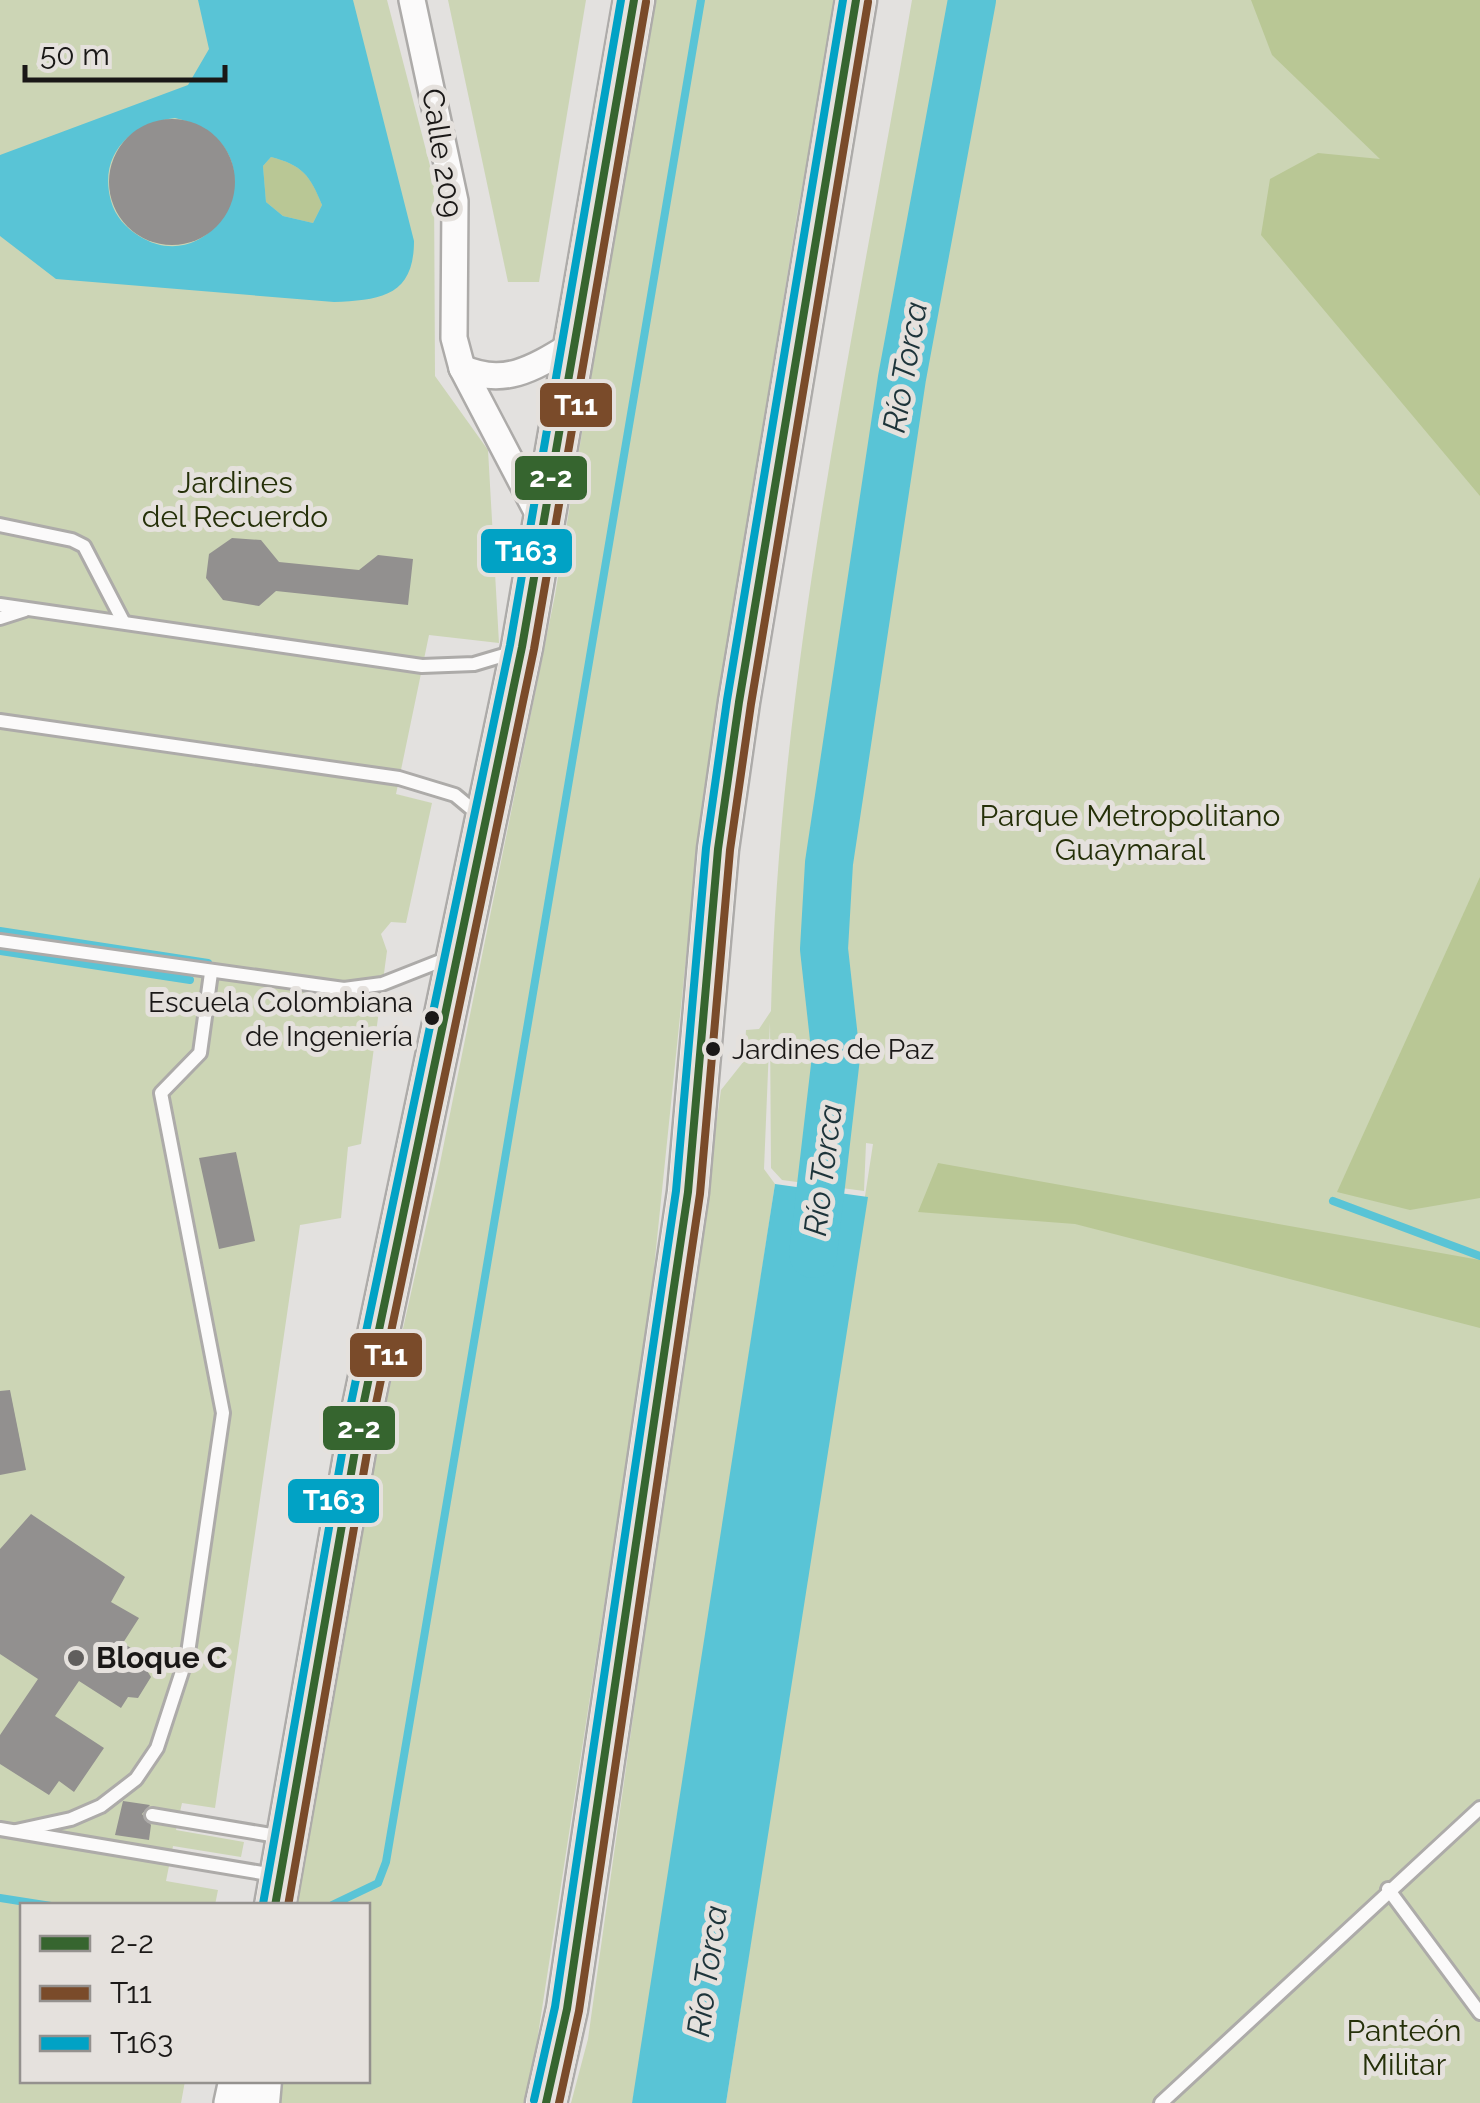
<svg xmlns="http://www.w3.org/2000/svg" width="1480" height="2103" font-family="Raleway,sans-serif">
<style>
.green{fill:#ccd5b5}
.forest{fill:#b9c795}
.water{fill:#59c4d6;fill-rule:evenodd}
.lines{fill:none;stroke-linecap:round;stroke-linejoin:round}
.stream{stroke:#59c4d6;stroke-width:8}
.river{stroke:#59c4d6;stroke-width:48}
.building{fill:#92908f}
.service-casing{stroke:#adaba9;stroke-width:18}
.minor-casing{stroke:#adaba9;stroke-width:30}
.secondary-casing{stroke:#adaba9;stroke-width:40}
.trunk-casing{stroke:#adaba9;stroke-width:45}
.service{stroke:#fbfafa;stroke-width:12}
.minor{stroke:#fbfafa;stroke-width:25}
.secondary{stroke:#fbfafa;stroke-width:35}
.trunk{stroke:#fbfafa;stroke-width:40}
.bus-1-casing{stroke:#e5e1dd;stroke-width:15}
.bus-2-casing{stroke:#e5e1dd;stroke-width:15}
.bus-3-casing{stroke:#e5e1dd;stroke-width:15}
.bus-1{stroke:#36652f;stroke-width:8}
.bus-2{stroke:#7a4b2a;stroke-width:8}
.bus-3{stroke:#01a2c5;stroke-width:8}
.bus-dot{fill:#1a1817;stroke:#e5e1dd;stroke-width:4}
.poi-dot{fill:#605e5d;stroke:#e5e1dd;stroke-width:4}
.labels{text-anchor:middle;stroke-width:10;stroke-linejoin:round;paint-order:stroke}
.bus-label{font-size:28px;fill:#1a1817;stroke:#e5e1dd;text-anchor:end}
.street-label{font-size:30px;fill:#1a1817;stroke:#e5e1dd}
.park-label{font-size:30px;fill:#253009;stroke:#e5e1dd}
.poi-label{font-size:30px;font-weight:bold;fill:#1a1817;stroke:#e5e1dd;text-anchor:start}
.water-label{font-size:32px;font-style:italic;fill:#1d343a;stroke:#e5e1dd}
.line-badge{stroke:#e5e1dd;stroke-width:4}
.badge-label{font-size:28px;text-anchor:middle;font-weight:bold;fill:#fff}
</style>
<rect width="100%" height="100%" fill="#e3e1df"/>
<g class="green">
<polygon points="0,0 387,0 434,181 435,376 488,450 499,643 429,635 396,794 432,803 406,923 391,922 381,934 387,951 361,1144 348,1147 341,1218 300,1225 215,1808 182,1803 176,1830 244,1842 241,1857 173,1846 166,1881 218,1890 215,1905 22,1906 22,2080 185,2081 181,2103 0,2103"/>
<polygon points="448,0 586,0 539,282 508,282"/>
<polygon points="654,0 838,0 798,209 702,803 650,1307 532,2074 524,2103 275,2103 277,2081 368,2080 368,1906 295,1905 375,1453 438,1173 555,595"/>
<path d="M912 0H1480V2103H726L873 1144 866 1143 864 1191 782 1180 771 1168 770 1022 764 1169 775 1184 645 2040 632 2103H571L588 2039 721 1090 744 1061 746 1030 759 1029 771 1011C779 671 855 335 912 0Z"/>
</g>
<g class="forest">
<polygon points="1251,0 1480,0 1480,496 1261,235 1270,179 1318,153 1380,159 1272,55"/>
<path d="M271 157C302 165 310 175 322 205L313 223 283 216 266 202 263 166Z"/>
<polygon points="1480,877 1480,1198 1410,1210 1337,1192"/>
<polygon points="938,1163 1480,1260 1480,1328 1075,1224 918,1212"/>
</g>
<g class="water">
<path d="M198 0H353L414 241C414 296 381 300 334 302L56 279 0 236V155L188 85 209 49ZM175 118C289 144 217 285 139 236 126 228 115 216 111 201 98 154 131 123 175 118ZM271 157C302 165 310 175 322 205L313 223 283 216 266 202 263 166Z"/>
<polygon points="775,1184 868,1197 726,2103 632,2103"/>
</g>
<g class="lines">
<g class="stream">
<polyline points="0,931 208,963"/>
<polyline points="0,951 190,980"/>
<polyline points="1333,1201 1480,1256"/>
<polyline points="0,1898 51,1906"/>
<polyline points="332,1905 378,1883 386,1862 701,0"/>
</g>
<polyline class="river" points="813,1254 836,1057 824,949 829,863 902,378 972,0"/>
</g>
<g class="building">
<circle cx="172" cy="182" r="63"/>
<polygon points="232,538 261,540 279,562 359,570 378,555 413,559 408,605 276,591 259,606 223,600 206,578 209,554"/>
<polygon points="236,1152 255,1241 219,1249 199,1158"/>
<polygon points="10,1390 26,1470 0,1475 0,1391"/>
<polygon points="31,1514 125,1577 111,1602 139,1618 123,1643 151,1661 146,1669 151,1677 138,1698 128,1697 121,1708 79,1681 55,1716 104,1748 74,1792 59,1781 49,1795 0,1764 0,1735 38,1679 0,1654 0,1549"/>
<polygon points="123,1801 150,1805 142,1814 151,1825 149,1840 115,1835"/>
</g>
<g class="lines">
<defs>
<g id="service">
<polyline points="0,525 72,540 84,546 123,621"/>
<polyline points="0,605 422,666 474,664 511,653"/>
<polyline points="0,618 25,610"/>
<polyline points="0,721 399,778 455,795 479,815"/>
<polyline points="0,941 344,989 382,984 448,958"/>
<polyline points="152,1815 283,1837"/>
<polyline points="0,1829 274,1875"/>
<polyline points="16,1831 71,1819 101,1806 136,1779 157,1748 188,1653 223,1413 161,1093 200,1053 211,973"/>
<polyline points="1388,1889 1480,2013"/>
<polyline points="1161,2103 1480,1808"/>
</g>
<g id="minor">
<polyline points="412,0 455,201 454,338 462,368 542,521"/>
<path d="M462 368C506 388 537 366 575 343"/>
</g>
<polyline id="secondary" points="232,2103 237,2080"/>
<g id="trunk">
<polyline points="275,1906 362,1411 522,647 634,0"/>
<polyline points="259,2103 261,2080"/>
<polyline points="546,2103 567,2009 688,1192 718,849 739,702 856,0"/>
</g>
</defs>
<use href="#service" class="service-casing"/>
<use href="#minor" class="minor-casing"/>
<use href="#secondary" class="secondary-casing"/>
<use href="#trunk" class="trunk-casing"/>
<use href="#service" class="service"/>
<use href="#minor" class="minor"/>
<use href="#secondary" class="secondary"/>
<use href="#trunk" class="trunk"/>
<defs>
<g id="bus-1">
<polyline points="275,1906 362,1411 522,647 634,0"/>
<polyline points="546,2103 567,2009 688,1192 718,849 739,702 856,0"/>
</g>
<g id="bus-2">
<polyline points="288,1906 374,1413 534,649 646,2"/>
<polyline points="559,2103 579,2011 700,1194 730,850 751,704 868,2"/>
</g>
<g id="bus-3">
<polyline points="263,1904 350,1408 510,645 621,0"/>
<polyline points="534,2100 555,2007 676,1191 706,848 727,700 843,0"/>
</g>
</defs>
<use href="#bus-1" class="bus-1-casing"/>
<use href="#bus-2" class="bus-2-casing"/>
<use href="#bus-3" class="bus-3-casing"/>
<use href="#bus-1" class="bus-1"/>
<use href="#bus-2" class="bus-2"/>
<use href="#bus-3" class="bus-3"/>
</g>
<g class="bus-dot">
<circle cx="432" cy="1018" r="9"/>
<circle cx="713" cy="1049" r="9"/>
</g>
<circle class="poi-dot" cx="76" cy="1658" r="10"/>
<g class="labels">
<g class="bus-label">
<text x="413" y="1012">Escuela Colombiana<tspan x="413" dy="34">de Ingeniería</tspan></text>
<text x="732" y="1059" text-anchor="start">Jardines de Paz</text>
</g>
<g class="street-label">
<text transform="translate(442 153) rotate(81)" y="10">Calle 209</text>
</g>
<g class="park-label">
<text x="235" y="493">Jardines<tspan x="235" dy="34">del Recuerdo</tspan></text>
<text x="1130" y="826">Parque Metropolitano<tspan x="1130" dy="34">Guaymaral</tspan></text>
<text x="1404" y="2041">Panteón<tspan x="1404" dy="34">Militar</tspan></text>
</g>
<g class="poi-label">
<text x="96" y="1668">Bloque C</text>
</g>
<g class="water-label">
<text transform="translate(905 367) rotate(-80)" y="11">Río Torca</text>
<text transform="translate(823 1170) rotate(-83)" y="11">Río Torca</text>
<text transform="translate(707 1971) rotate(-82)" y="11">Río Torca</text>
</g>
</g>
<g class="line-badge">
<rect x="538" y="381" width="76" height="48" rx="10" fill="#7a4b2a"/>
<rect x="513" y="454" width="76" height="48" rx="10" fill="#36652f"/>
<rect x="479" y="527" width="95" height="48" rx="10" fill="#01a2c5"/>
<rect x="348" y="1331" width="76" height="48" rx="10" fill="#7a4b2a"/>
<rect x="321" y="1404" width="76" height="48" rx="10" fill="#36652f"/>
<rect x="286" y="1477" width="95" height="48" rx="10" fill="#01a2c5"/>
</g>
<g class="badge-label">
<text x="576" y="415">T11</text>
<text x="551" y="487">2-2</text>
<text x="526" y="561">T163</text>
<text x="386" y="1365">T11</text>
<text x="359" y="1438">2-2</text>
<text x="334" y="1510">T163</text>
</g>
<rect x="20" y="1903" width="350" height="180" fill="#e5e1dd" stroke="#94918e" stroke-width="2.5"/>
<rect x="40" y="1936" width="50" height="15" fill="#36652f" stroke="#94918e" stroke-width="2.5"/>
<text x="110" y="1953" font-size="30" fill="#1a1817">2-2</text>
<rect x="40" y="1986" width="50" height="15" fill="#7a4b2a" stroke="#94918e" stroke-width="2.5"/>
<text x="110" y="2003" font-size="30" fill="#1a1817">T11</text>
<rect x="40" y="2036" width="50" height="15" fill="#01a2c5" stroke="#94918e" stroke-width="2.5"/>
<text x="110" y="2053" font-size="30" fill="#1a1817">T163</text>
<path d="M25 65v15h200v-15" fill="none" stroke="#1a1817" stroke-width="5"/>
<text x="40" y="65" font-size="30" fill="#1a1817" stroke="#e5e1dd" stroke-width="8" paint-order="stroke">50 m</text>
</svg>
